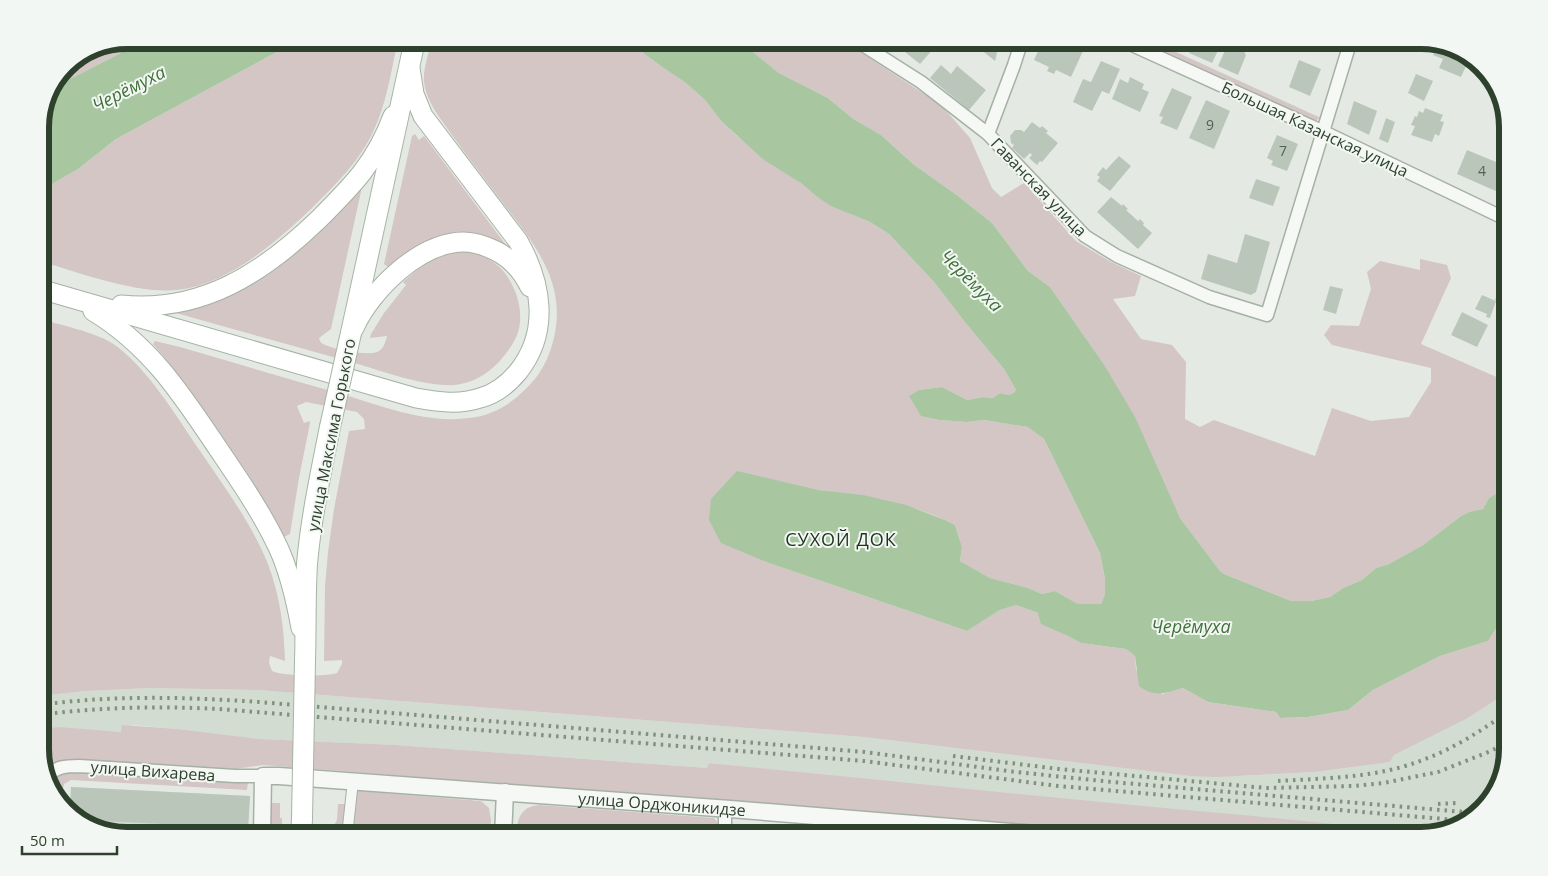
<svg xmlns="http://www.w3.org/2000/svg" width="1548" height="876" font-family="'Open Sans',sans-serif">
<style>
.built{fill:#d2dcd1}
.green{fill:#d3c6c5}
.water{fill:#a8c7a1}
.building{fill:#bbc6bb}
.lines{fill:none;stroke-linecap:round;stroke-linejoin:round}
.pedestrian-casing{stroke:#a6b1a5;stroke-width:12}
.minor-casing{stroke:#a6b1a5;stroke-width:15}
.tertiary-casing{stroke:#a6b1a5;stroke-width:19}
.secondary-casing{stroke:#a6b1a5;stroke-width:21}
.primary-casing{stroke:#a5b5a3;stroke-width:22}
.pedestrian{stroke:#f6f8f5;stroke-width:10}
.minor{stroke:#f6f8f5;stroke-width:12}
.tertiary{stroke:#f6f8f5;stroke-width:16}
.secondary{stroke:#fff;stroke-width:19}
.primary{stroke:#fff;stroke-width:20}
.rail{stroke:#7f927e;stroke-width:4;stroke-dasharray:2.5 5;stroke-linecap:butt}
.primary-bridge-casing{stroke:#a5b5a3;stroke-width:22;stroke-linecap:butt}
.primary-bridge{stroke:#fff;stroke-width:20}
.labels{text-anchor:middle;stroke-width:4;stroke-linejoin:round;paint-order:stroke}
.number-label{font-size:14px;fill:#506250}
.street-label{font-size:16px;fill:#2d412c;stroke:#f3f7f3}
.water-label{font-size:18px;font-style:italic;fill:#41713a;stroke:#f3f7f3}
.neighbourhood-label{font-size:18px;letter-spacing:1px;fill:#1f321e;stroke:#f3f7f3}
.rim{fill:none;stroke:#2d412c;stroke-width:6}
</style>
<rect width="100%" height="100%" fill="#e4eae3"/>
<g class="built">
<polygon points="150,688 258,690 864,737 1190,776 1241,776 1315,772 1390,762 1394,755 1468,718 1508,692 1508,750 1497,792 1465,824 1434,833 1333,825 1259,817 1066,800 709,763 708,768 396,745 260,739 178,729 132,725 122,732 58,728 40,730 40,696 86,691"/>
<polygon points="71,787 250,796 248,836 127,836 84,825 67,809 70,809"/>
</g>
<g class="green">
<polygon points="127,40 146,40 74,77 57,83 66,65 94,46"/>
<path d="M299 40H398C391 71 387 103 373 132 359 162 335 185 312 208 276 242 228 285 177 290 136 294 80 273 40 261V191L78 169 116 139Z"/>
<path d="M432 40H620L634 46 662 67 686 83 705 100 721 121 737 136 801 183 816 196 853 215 870 222 889 234 934 282 964 321 1004 369 1016 390C1012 396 1007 395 1000 393L993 398 983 397 967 400 942 387 919 390 910 396 922 416 939 420 967 422 984 420 1029 427 1044 439 1100 553 1105 579V594L1101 604H1078L1055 591 1042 594 1028 588 990 578 960 561 962 547 955 525C913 503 865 496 818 490L769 563 967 631 1000 610 1016 605 1038 613 1066 635 1081 643 1126 649 1135 656 1136 670 1162 694 1183 688 1208 702 1276 712 1280 718 1308 717 1348 710 1373 690 1440 656 1488 641 1497 627 1508 620V692L1468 718 1394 755 1390 762 1315 772 1217 777 1190 776 864 737 258 690 150 688 86 691 40 696V319C61 325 94 332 112 343 146 366 175 414 198 448 223 485 251 522 268 564 280 596 284 627 285 661L270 656 269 663 272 671C281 676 327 677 337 673L342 664V660L324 661 325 586 328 552 334 509 349 431 365 429 364 419 357 412 311 403 306 402 297 406 304 423 309 421 310 423 299 478 290 534 284 537C265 502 243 469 221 436 200 404 178 373 153 344L155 341 180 347C232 362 285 378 338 393 380 405 424 424 469 418 498 415 520 398 538 375 547 362 552 348 555 333 565 280 533 242 503 203 486 180 468 158 452 135 441 119 426 102 424 81 423 68 429 53 432 40Z"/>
<polygon points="738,40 842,40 941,105 970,138 992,188 1001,197 1024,183 1076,241 1111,262 1141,276 1135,296 1113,299 1141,339 1172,345 1186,362 1185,419 1200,427 1214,420 1315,456 1332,408 1371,421 1409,417 1431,382 1431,368 1332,345 1324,335 1331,325 1359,326 1371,289 1367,272 1380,261 1420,270 1420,259 1447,265 1451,278 1421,344 1508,382 1508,486 1489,498 1483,509 1469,512 1461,516 1423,545 1389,564 1376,568 1362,580 1343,588 1330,597 1311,601 1291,601 1224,574 1220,571 1180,518 1103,363 1050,287 1028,271 992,223 958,196 913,164 881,135 852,118 828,98 779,73"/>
<polygon points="1133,40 1150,40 1321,118 1314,121"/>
<path d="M415 134 419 140 424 136 509 249C500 244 491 238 481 235 446 224 414 247 389 268L384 264 412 136Z"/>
<path d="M362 187 331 329 319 338C320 341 320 342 323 344 332 349 367 356 377 352 384 349 385 343 387 336L370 338 371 334 384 313 406 285 403 282C427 260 455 240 487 258 495 263 502 268 507 276 520 295 526 323 513 343 500 365 480 383 454 385 427 387 384 372 358 364 297 347 236 330 176 313 260 295 304 245 362 187Z"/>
<path d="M122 725 178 729 260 739 396 745 707 768 709 763C890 781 1072 800 1254 816 1314 822 1374 829 1434 833L1422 836H1130L342 771 263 765 235 769 79 761 46 772 40 755V730L58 727 121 732Z"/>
<path d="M74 771 248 782 247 790 71 780 64 784 60 803C51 794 45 778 61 773 65 772 70 772 74 771Z"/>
<polygon points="359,791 481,801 489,808 491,820 490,836 350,836 357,792"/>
<polygon points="267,803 280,803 280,818 282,818 282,836 267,836"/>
<polygon points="338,804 347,804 344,836 328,836 337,820"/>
<path d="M539 805 714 818 719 824V836H516C517 819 520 807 539 805Z"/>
</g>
<g class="water">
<polygon points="146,40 299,40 116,139 78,169 40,191 40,121 57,83 74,77"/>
<path d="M620 40H738L779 73 828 98 852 118 881 135 913 164 958 196 992 223 1028 271 1050 287 1103 363 1135 417 1180 518 1220 571 1224 574 1291 601H1311L1330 597 1343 588 1362 580 1376 568 1389 564 1423 545 1461 516 1469 512 1483 509 1489 498 1508 486V620L1497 627 1488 641 1440 656 1373 690 1348 710 1308 717 1280 718 1276 712 1208 702 1183 688C1165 693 1155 698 1139 686L1135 656 1126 649 1081 643 1066 635 1041 624 1038 613 1016 605 1000 610 967 631 769 563 721 543 709 520 711 499 737 471 818 490 863 495 906 505 945 520 955 525 962 547 960 561 990 578 1028 588 1042 594 1055 591 1078 604H1101L1105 594V579L1100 553 1044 439 1028 427 984 420 967 422 939 420 921 416 909 396 919 390 942 387 967 400 983 397 993 398 1000 393C1007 395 1012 396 1016 390L1004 369 964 321 934 282 889 234 870 222 831 206 816 196 801 183 764 160 721 121 705 100 686 83 662 67 634 46Z"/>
</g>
<g class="building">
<polygon points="890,40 941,40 920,64"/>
<polygon points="983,40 1000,40 995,61 980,49"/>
<polygon points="1043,40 1059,40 1083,51 1071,77 1056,70 1054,74 1047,71 1049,67 1034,60"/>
<polygon points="1161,40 1181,40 1178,48"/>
<polygon points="1195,40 1226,40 1225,43 1222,42 1212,63 1189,53"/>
<polygon points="1437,44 1464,51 1470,57 1461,77 1439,68 1443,59 1433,55"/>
<polygon points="1230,45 1234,47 1233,49 1241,52 1242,50 1245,52 1245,54 1246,55 1238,75 1218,66 1227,46 1229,47"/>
<polygon points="1299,60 1321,69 1310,96 1289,87"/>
<polygon points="1101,61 1120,69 1109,94 1102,91 1092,111 1073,102 1083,79 1091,82"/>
<polygon points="941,65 951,74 957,66 986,90 969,110 930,78"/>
<polygon points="1416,74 1433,81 1424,101 1408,93"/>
<polygon points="1130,77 1144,84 1142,89 1149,92 1140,112 1112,99 1120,79 1128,83"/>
<polygon points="1172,88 1192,97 1177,130 1160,123 1163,117 1159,116"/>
<polygon points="1206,100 1230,111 1214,149 1189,138"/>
<polygon points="1354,101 1377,111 1369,135 1347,124"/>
<polygon points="1425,108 1443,115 1440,121 1444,122 1439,136 1435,134 1432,142 1411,135 1415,126 1411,125 1415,116 1417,117 1419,111 1423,113"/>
<polygon points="1386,118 1395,122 1388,143 1379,139"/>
<polygon points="1032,122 1040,128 1042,126 1048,131 1046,133 1058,143 1042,162 1040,161 1037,165 1029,158 1032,155 1030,153 1024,159 1012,148 1014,145 1011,143 1010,136 1015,130 1021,130 1024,132"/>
<polygon points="1277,135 1298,144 1287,171 1271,165 1273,161 1267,158"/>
<polygon points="1467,150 1508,167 1498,192 1457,174"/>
<polygon points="1119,156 1131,166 1110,191 1097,181 1100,177 1097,175 1103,167 1106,170"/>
<polygon points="1256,179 1280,187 1273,206 1249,198"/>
<polygon points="1111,197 1122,206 1123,204 1128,209 1126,210 1138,221 1140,219 1144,223 1143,225 1152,233 1138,249 1097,212"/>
<polygon points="1245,234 1270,242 1256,292 1251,295 1201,279 1208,254 1237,263"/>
<polygon points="1508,267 1508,305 1495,300"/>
<polygon points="1330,286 1343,289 1336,314 1323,310"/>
<polygon points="1482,295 1496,301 1490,318 1486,317 1487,314 1475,309"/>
<polygon points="1462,312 1488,325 1477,347 1451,335"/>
<polygon points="71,787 250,796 248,828 78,820 67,809 70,809"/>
</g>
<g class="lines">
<defs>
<polyline id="pedestrian" points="347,836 353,781"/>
<g id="minor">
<polyline points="855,40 921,82 988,134 1085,236 1117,256 1209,297 1267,315 1351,40"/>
<polyline points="1121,40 1324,132 1508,220"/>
<polyline points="988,134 1014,65 1022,40"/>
<path d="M47 777C56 766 67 766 79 766L235 776H263"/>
<polyline points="725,809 725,836"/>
</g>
<g id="tertiary">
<path id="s1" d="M262 836 263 776H279L730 809 1060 836"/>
<polyline points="503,836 505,792"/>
</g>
<g id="secondary">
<path d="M40 289 416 398C438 402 459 405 480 398 495 394 508 384 518 372 550 332 542 283 518 241L423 116 414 94 410 68"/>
<path d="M121 305C202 313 263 273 319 219 353 185 376 162 393 116"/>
<path d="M93 311C151 346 182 395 219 450 240 481 262 513 278 547 290 573 296 600 301 628"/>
<path d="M354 328C371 290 420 242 464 242 475 242 486 246 496 251 512 259 522 271 530 287"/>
</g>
<g id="primary">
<polyline points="351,333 415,40"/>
<path d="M305 661C306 629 305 597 307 564 311 518 321 472 330 427"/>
<polyline points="301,836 302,819"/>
</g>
</defs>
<use href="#pedestrian" class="pedestrian-casing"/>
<use href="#minor" class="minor-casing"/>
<use href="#tertiary" class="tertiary-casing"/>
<use href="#secondary" class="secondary-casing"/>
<use href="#primary" class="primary-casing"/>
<use href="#pedestrian" class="pedestrian"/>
<use href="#minor" class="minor"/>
<use href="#tertiary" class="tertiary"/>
<use href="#secondary" class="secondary"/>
<use href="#primary" class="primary"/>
<g class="rail">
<path d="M40 705C113 695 186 697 259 702L865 752 1016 772 1112 782 1476 813"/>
<path d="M40 715C99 707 159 706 219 709L864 761 1058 786 1468 821"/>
<polyline points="953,756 1059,769 1266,788 1354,786 1384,783 1438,772 1486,753 1508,743"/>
<path d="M1278 781C1328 778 1379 778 1425 759 1455 748 1482 730 1508 712"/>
<polyline points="1438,804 1456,803"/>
</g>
<defs>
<g id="primary-bridge">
<polyline points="330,427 351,333"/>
<polyline points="302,819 305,661"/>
</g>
</defs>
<use href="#primary-bridge" class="primary-bridge-casing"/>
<use href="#primary-bridge" class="primary-bridge"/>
</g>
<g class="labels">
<g class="number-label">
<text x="1210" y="130">9</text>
<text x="1283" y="156">7</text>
<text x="1482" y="176">4</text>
</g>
<g class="street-label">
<text transform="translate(1315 129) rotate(25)" y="6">Большая Казанская улица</text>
<text transform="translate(1039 187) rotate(46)" y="6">Гаванская улица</text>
<text transform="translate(331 435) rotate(-79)" y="6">улица Максима Горького</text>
<text transform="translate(153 771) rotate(4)" y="6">улица Вихарева</text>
<text dy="6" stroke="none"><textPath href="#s1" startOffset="460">улица Орджоникидзе</textPath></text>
</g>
<g class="water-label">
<text transform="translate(129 89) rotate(-27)" y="6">Черёмуха</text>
<text transform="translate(971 281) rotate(45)" y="6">Черёмуха</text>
<text x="1191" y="633">Черёмуха</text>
</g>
<g class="neighbourhood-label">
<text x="841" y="546">СУХОЙ ДОК</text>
</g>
</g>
<path d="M0 0H1548V876H0ZM127 49H1421A78 78 0 0 1 1499 127V749A78 78 0 0 1 1421 827H127A78 78 0 0 1 49 749V127A78 78 0 0 1 127 49Z" fill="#f3f7f3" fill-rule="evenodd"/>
<path class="rim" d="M127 49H1421A78 78 0 0 1 1499 127V749A78 78 0 0 1 1421 827H127A78 78 0 0 1 49 749V127A78 78 0 0 1 127 49Z"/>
<path d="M22 846v8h95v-8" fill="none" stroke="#2d412c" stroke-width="2.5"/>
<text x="30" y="846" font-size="15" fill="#2d412c" stroke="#f3f7f3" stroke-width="4" paint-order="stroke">50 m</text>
</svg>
